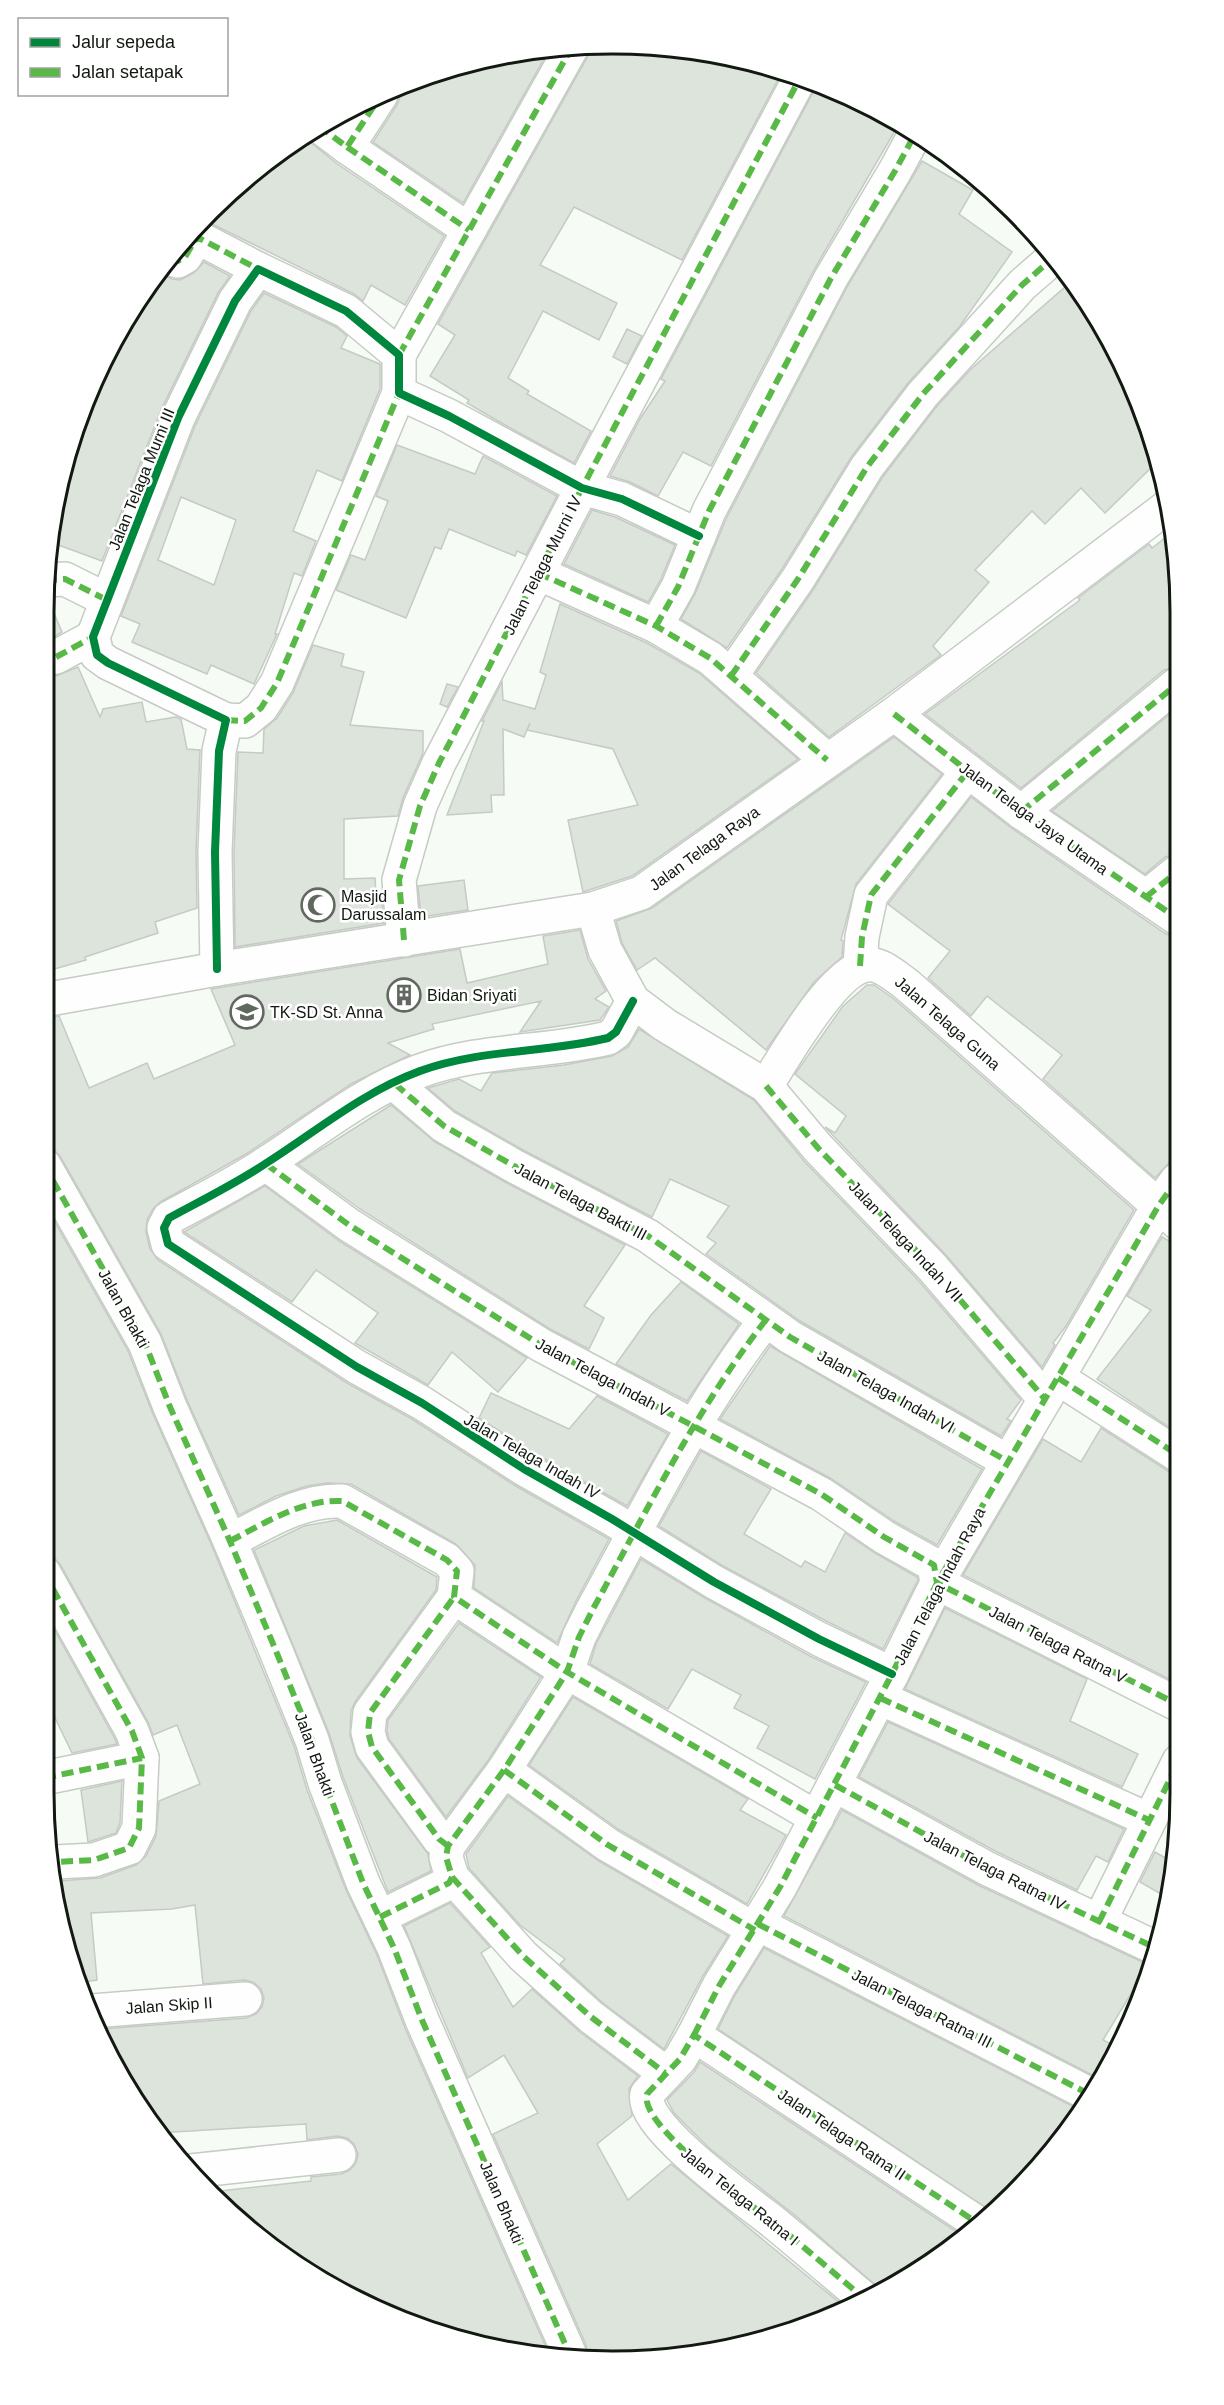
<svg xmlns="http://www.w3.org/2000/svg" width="1224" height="2405" font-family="Helvetica,sans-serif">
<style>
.building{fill:#dde4dc;stroke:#c4cbc4;stroke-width:1.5;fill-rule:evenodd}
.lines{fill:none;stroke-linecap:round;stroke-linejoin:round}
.minor-casing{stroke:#c6ccc4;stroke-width:36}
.minor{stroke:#fefefe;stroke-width:33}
.quiet{stroke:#58b947;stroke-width:6;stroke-dasharray:12 6;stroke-linecap:butt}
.cycleway-casing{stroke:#fff;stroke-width:11}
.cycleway{stroke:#00873e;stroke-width:8}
.labels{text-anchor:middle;stroke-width:5;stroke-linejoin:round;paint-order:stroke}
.street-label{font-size:16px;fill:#111910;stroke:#fff}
.poi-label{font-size:16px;fill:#111910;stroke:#fff;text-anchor:start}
.rim{fill:none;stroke:#111910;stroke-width:3}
</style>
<rect width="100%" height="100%" fill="#f6fbf6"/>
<g class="building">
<polygon points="649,45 759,63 782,72 682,260 574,207 540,265 617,303 599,340 543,311 508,378 529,391 527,394 591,431 574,463 498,421 467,403 469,400 430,376 455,335 438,324 588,56 591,47"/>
<polygon points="537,48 550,48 463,203 373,142 397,105 400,97 398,88 429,74"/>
<polygon points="817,85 863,102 899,124 815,268 711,466 683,452 658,496 630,482 610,476 640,419 665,381 661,379"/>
<polygon points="304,137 336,163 444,236 405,305 371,285 363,301 354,294 204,220 237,185"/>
<polygon points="922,161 973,190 959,214 1012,252 960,326 908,383 852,456 782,569 727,648 681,619 695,594 726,519 847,287"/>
<polygon points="204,262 230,276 218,293 161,410 102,561 50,542 63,465 102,361 157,272 172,279 180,280 194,273"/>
<polygon points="1072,281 1137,395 1156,463 1105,513 1081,488 1045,524 1032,511 975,570 989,582 933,646 941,655 829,737 756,673 813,590 882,478 937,406 971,369"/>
<path d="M264 293 336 327 347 336 341 348 380 364V389L342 481 317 470 293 531 316 541 302 576 294 573 275 634H277L254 684 211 665 207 674 132 642 140 624 121 616 195 426 251 311ZM181 497 236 520 214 585 158 560Z"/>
<polygon points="627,329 642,336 627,364 613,357"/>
<polygon points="397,445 475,474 483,456 557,496 526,555 517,551 515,556 449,529 441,549 435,547 406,618 336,590 351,555 365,560 388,501 376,496"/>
<polygon points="592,510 615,517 675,545 661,579 648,602 564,564"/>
<polygon points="1174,531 1176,667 1164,670 1021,788 925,714 1080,600 1078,598 1149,544 1152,548"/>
<polygon points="45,599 48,599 62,632 45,643"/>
<polygon points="560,604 647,643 699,673 798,759 632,876 583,892 568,820 638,805 613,749 527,730 530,723 524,737 503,729 504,795 491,795 492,812 447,815 484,721 482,721 502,682 503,700 535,709 546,675 540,672"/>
<polygon points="313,645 344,654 341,666 364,672 350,725 423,731 423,753 403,798 398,816 344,819 344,879 375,878 376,892 381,892 384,923 235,947 234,852 238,752 263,753 264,729 277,718 293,693"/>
<polygon points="78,667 100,717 103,709 142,702 146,722 176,717 181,719 187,749 200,750 196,851 197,908 155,922 158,933 85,957 86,960 44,972 45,671 56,676"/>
<polygon points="447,684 458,687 447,707 440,704"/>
<polygon points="1176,709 1176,854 1165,857 1145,874 1052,811"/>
<polygon points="894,737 942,774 856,884 841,940 843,941 842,957 814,982 766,1050 655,958 637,970 622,943 616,921 652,908"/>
<polygon points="971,797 1010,827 1166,934 1177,937 1177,1161 1169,1163 1155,1178 1043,1079 1062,1055 987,996 971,1016 928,978 950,951 888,904"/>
<polygon points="464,880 468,910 421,917 418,886"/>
<polygon points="580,930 588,959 606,991 595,999 609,1007 600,1020 520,1032 541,1001 432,1024 434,1029 388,1043 410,1055 351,1084 246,1154 160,1202 153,1209 147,1220 146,1232 150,1249 158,1260 347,1383 412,1419 514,1485 609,1539 576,1601 557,1643 474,1588 475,1565 456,1544 351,1484 327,1483 307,1486 276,1496 239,1515 187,1400 161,1334 60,1156 53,1149 44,1146 44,1018 59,1016 89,1088 147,1063 154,1079 235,1045 211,989 460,949 467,983 548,964 543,936"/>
<polygon points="867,985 874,985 894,999 1134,1210 1066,1326 1053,1343 1055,1345 1042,1367 946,1255 825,1127 835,1133 846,1116 795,1074 843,1006"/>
<polygon points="639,1029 754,1100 804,1161 918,1280 1021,1400 1007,1419 1011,1421 1001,1436 800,1321 706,1254 716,1243 707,1237 729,1206 670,1179 652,1217 523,1150 455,1111 428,1088 459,1079 481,1091 492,1073 564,1065 612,1056 628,1047"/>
<polygon points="391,1105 435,1142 505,1182 625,1245 584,1306 604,1318 589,1349 550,1329 360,1209 298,1164"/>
<polygon points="265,1186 339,1241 527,1358 498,1392 452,1352 428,1385 355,1343 378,1313 316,1270 292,1302 184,1232"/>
<polygon points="44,1203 128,1351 153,1414 212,1546 294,1746 307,1790 346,1890 377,1955 405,2028 548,2352 501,2350 327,2285 237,2220 210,2192 311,2181 311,2177 341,2174 350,2170 356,2163 358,2154 354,2144 347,2138 337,2136 307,2140 306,2124 158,2133 102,2029 246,2018 256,2014 262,2007 264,1998 261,1989 253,1982 244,1980 203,1984 195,1905 172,1909 91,1913 97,1980 77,1983 74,1976 58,1881 100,1878 136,1865 146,1856 156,1836 159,1801 200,1784 177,1725 153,1735 148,1722 60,1564 53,1557 44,1554"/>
<polygon points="1162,1237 1178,1246 1178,1433 1097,1379 1151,1310 1127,1296"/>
<polygon points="681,1282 739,1324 687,1401 616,1364 651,1315"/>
<polygon points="770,1346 982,1469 937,1545 894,1521 830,1478 720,1419"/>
<polygon points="491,1393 569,1429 597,1396 668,1434 627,1506 534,1453 479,1418"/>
<polygon points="1101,1428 1168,1471 1178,1474 1179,1684 963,1575 1043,1439 1081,1462"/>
<polygon points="701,1451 771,1489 744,1534 801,1567 805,1561 825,1572 845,1533 875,1553 917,1577 918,1580 883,1649 828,1622 723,1566 659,1526"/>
<polygon points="337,1520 437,1577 436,1590 355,1702 351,1711 350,1736 357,1758 428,1854 431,1871 388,1892 343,1777 329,1733 254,1550 304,1526"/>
<polygon points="641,1559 705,1598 810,1656 866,1682 815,1779 757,1748 769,1726 734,1708 741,1695 692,1669 668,1709 590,1664 596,1644"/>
<polygon points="945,1608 1087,1679 1070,1721 1138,1754 1122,1787 905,1689"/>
<polygon points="44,1611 115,1739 117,1744 72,1753 44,1695"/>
<polygon points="459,1623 541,1677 489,1759 446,1817 389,1739 387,1731 388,1720"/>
<polygon points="573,1697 748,1799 740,1810 786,1835 747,1904 618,1829 529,1765"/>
<polygon points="888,1722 1124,1829 1108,1862 1096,1856 1077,1890 997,1852 859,1777"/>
<polygon points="122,1781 120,1823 116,1833 88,1842 81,1790"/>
<polygon points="508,1796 599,1861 728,1936 703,1976 664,2049 603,2003 560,1964 565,1959 520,1925 469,1868 466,1854"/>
<polygon points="842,1810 980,1886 1151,1966 1142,1991 1135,1987 1103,2040 1119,2048 1098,2078 784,1916"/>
<polygon points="1155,1852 1174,1863 1168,1898 1140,1882"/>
<polygon points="450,1903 490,1947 481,1953 513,2007 532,1989 580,2032 638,2076 629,2089 632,2116 597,2144 628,2200 671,2164 846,2308 687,2357 587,2353 586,2345 493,2134 538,2113 504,2055 468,2078 404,1926"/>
<polygon points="764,1948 1076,2108 1014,2195 991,2211 718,2029 735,1995"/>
<polygon points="700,2062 960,2234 881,2290 796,2216 709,2148 674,2113 667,2100 694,2072"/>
</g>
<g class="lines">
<defs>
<g id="minor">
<polyline points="319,126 347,147 381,95"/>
<polyline points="347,147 469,230"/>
<polyline points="169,258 178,261 185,257 197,237 258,269"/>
<polyline points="399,355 572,47"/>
<polyline points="538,573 656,626 710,658 827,760"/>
<polyline points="45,580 65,579 107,600"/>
<polyline points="656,626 678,587 709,511 831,278 895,171 915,134"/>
<polyline points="56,657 93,637"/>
<polyline points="731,676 798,579 867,467 923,394 1022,285 1054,257"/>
<polyline points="894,714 1021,812 1177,918"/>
<polyline points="226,720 245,721 261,708 277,683 399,393"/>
<polyline points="1021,812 1176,685"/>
<polyline points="1146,897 1177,872"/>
<polyline points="593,909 605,950 633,1001 665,1025 766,1086 818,1148 932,1267 1044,1398"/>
<polyline points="404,940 399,880 420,806 439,763 582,488 800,78"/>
<polyline points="860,966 862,937 871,895 968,771"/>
<polyline points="217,969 215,852 219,751 226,720 108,663 97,655 93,637 178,418 235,301 258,269 346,311 399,355 399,393 449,416 582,488 622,499 699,536"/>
<polyline points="44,1000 217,969 593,909 641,893 894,714 1167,507"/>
<path d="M633 1001 616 1032 608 1038C546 1053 480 1049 420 1071 363 1092 318 1130 268 1162 237 1183 202 1200 169 1218L164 1228 168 1244 357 1367 422 1403 524 1469 612 1519 714 1582 819 1639 892 1674"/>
<polyline points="395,1084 444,1126 514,1166 648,1236 790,1337 1007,1461"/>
<path d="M766 1086C784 1058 838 960 874 965 885 967 896 977 906 984L1178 1223"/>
<polyline points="266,1164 349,1225 541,1345 821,1494 884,1537 934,1565 937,1583 1179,1705"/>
<polyline points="44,1165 145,1343 170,1407 229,1539 276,1651 312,1740 325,1783 363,1883 394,1948 422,2020 569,2353"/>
<polyline points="1058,1378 1178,1455"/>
<path d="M230 1541C265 1523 302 1499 342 1501L447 1560 457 1571 454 1597 567 1672 817 1818"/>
<polyline points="44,1573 132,1731 142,1758 139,1828 129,1848 94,1860 55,1862"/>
<polyline points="880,1698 1149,1820"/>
<polyline points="504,1770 608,1845 755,1930"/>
<polyline points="44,1778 142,1758"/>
<polyline points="835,1785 988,1869 1158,1949"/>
<polyline points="448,1846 439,1839 372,1747 368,1732 370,1713 454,1597"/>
<polyline points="452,1877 523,1956 591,2017 665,2073"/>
<path d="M380 1917 449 1883 452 1877 446 1857 448 1846 504 1770 567 1672 579 1637 593 1609C646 1512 697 1408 765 1321"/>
<polyline points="1099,1922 1179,1761"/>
<polyline points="758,1924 1087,2093"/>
<polyline points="92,2011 245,1999"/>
<polyline points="694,2035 719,1986 780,1887 892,1674 937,1583 1159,1205 1177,1180"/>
<polyline points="191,2171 339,2155"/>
<path d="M867 2301C835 2274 804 2247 772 2221 748 2202 638 2125 647 2094L680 2059 694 2035 976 2222"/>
</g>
</defs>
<use href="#minor" class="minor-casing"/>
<use href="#minor" class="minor"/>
<g class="quiet">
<polyline points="319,126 347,147 381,95"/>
<polyline points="347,147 469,230"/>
<polyline points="197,237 210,214"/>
<polyline points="169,258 178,261 185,257 197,237 258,269"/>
<polyline points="399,355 572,47"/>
<polyline points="538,573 656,626 710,658 827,760"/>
<polyline points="45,580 65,579 107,600"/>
<polyline points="656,626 678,587 709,511 831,278 895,171 915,134"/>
<polyline points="56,657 93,637"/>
<polyline points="731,676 798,579 867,467 923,394 1022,285 1054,257"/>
<polyline points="894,714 1021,812 1177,918"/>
<polyline points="226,720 245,721 261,708 277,683 399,393"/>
<polyline points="1021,812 1176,685"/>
<polyline points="1146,897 1177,872"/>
<polyline points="404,940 399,880 420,806 439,763 582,488 800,78"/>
<polyline points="860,966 862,937 871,895 968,771"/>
<polyline points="395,1084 444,1126 514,1166 648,1236 790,1337 1007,1461"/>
<polyline points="766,1086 818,1148 932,1267 1044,1398"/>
<polyline points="266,1164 349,1225 541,1345 821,1494 884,1537 934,1565 937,1583 1179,1705"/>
<polyline points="44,1165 145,1343 170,1407 229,1539 276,1651 312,1740 325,1783 363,1883 394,1948 422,2020 569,2353"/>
<polyline points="1058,1378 1178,1455"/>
<path d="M230 1541C265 1523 302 1499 342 1501L447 1560 457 1571 454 1597 567 1672 817 1818"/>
<polyline points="44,1573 132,1731 142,1758 139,1828 129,1848 94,1860 55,1862"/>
<polyline points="880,1698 1149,1820"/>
<polyline points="504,1770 608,1845 755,1930"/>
<polyline points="44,1778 142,1758"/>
<polyline points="835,1785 988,1869 1158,1949"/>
<polyline points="448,1846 439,1839 372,1747 368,1732 370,1713 454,1597"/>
<polyline points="452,1877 523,1956 591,2017 665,2073"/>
<path d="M380 1917 449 1883 452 1877 446 1857 448 1846 504 1770 567 1672 579 1637 593 1609C646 1512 697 1408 765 1321"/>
<polyline points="1099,1922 1179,1761"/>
<polyline points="758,1924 1087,2093"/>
<polyline points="694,2035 719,1986 780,1887 892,1674 937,1583 1159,1205 1177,1180"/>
<path d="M867 2301C835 2274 804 2247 772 2221 748 2202 638 2125 647 2094L680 2059 694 2035 976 2222"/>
</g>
<defs>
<g id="cycleway">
<polyline points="217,969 215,852 219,751 226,720 108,663 97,655 93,637 178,418 235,301 258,269 346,311 399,355 399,393 449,416 582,488 622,499 699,536"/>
<path d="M633 1001 616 1032 608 1038C546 1053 480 1049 420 1071 363 1092 318 1130 268 1162 237 1183 202 1200 169 1218L164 1228 168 1244 357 1367 422 1403 524 1469 612 1519 714 1582 819 1639 892 1674"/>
</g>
</defs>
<use href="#cycleway" class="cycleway-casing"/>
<use href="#cycleway" class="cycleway"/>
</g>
<defs>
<symbol id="mosque-ring" viewBox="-11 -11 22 22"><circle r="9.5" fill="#fff" stroke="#616860" stroke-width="1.5"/><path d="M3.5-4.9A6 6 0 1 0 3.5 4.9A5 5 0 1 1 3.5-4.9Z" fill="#616860"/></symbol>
<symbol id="building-ring" viewBox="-11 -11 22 22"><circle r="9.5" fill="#fff" stroke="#616860" stroke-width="1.5"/><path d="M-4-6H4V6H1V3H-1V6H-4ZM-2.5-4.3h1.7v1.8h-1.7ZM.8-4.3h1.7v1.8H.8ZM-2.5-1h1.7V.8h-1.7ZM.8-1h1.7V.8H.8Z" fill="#616860"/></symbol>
<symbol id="school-ring" viewBox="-11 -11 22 22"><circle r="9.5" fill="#fff" stroke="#616860" stroke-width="1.5"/><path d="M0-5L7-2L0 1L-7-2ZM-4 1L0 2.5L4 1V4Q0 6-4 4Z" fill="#616860"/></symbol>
</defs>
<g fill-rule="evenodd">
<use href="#mosque-ring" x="299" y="886" width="38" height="38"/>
<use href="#building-ring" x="385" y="976" width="38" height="38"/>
<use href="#school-ring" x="228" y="993" width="38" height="38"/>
</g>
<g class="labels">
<g class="street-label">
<text transform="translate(141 479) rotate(-68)" y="6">Jalan Telaga Murni III</text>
<text transform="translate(542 565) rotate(-63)" y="6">Jalan Telaga Murni IV</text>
<text transform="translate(1034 818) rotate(36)" y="6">Jalan Telaga Jaya Utama</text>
<text transform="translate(704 848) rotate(-36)" y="6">Jalan Telaga Raya</text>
<text transform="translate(948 1023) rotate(41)" y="6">Jalan Telaga Guna</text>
<text transform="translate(581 1201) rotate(28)" y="6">Jalan Telaga Bakti III</text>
<text transform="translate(906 1241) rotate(47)" y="6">Jalan Telaga Indah VII</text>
<text transform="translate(124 1308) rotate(61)" y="6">Jalan Bhakti</text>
<text transform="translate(603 1377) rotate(28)" y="6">Jalan Telaga Indah V</text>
<text transform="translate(886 1391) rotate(29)" y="6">Jalan Telaga Indah VI</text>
<text transform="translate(532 1456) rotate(30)" y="6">Jalan Telaga Indah IV</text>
<text transform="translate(939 1586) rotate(-62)" y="6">Jalan Telaga Indah Raya</text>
<text transform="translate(1058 1644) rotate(27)" y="6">Jalan Telaga Ratna V</text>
<text transform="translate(315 1754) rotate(70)" y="6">Jalan Bhakti</text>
<text transform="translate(995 1870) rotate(27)" y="6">Jalan Telaga Ratna IV</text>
<text transform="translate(169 2005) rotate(-4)" y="6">Jalan Skip II</text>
<text transform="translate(922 2008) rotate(27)" y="6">Jalan Telaga Ratna III</text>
<text transform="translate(842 2134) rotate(34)" y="6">Jalan Telaga Ratna II</text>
<text transform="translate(740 2196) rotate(39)" y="6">Jalan Telaga Ratna I</text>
<text transform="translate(502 2202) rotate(67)" y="6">Jalan Bhakti</text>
</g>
<g class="poi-label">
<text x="341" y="902">Masjid<tspan x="341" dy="18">Darussalam</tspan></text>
<text x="427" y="1001">Bidan Sriyati</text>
<text x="270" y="1018">TK-SD St. Anna</text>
</g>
</g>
<path d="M0 0H1224V2405H0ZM612 54H612A558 558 0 0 1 1170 612V1793A558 558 0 0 1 612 2351H612A558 558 0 0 1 54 1793V612A558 558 0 0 1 612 54Z" fill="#fff" fill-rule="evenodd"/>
<path class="rim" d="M612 54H612A558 558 0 0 1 1170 612V1793A558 558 0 0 1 612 2351H612A558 558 0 0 1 54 1793V612A558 558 0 0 1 612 54Z"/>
<rect x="18" y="18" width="210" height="78" fill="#ffffff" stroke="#a0a39f" stroke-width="1.5"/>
<rect x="30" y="38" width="30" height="9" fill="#00873e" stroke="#a0a39f" stroke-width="1.5"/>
<text x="72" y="48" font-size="18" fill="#111910">Jalur sepeda</text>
<rect x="30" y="68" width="30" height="9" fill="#58b947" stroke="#a0a39f" stroke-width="1.5"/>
<text x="72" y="78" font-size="18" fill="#111910">Jalan setapak</text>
</svg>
